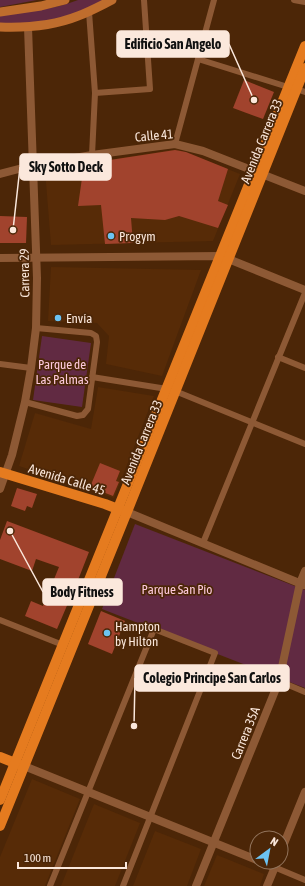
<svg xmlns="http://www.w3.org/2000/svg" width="305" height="886" font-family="'Asap Condensed',sans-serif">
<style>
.built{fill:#572b07}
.green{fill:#612a42}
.building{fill:#a1432d}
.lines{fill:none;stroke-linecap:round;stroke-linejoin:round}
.minor{stroke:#8d5935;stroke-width:6}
.tertiary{stroke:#8d5935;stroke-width:8}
.secondary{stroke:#bf6d2d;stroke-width:9}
.primary{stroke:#e57b1f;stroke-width:10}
.poi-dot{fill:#6cc3f2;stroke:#4c2607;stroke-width:1.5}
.labels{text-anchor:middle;stroke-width:3.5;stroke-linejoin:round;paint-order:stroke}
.street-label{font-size:13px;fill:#fbe8dc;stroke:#4c2607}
.poi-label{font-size:13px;fill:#fbe8dc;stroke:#4c2607;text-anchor:start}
.park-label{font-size:13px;fill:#fdc9dc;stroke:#4c2607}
.leader{fill:none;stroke:#fbe8dc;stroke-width:1.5}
.callout-dot{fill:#fbe8dc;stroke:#4c2607;stroke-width:1.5}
.callout{fill:#fbe8dc;stroke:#fbe8dc;stroke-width:1.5}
.callout-label{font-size:14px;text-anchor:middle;font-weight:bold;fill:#111}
</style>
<rect width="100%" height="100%" fill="#4c2607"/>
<g class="built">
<polygon points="177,149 240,174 213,241 51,245 45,170"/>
<polygon points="51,267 201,270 162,376 106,364 109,336 97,323 48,321"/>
<polygon points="98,387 154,396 114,498 19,466 35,413 91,429"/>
<polygon points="32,779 80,799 45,886 0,886 0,857"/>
<polygon points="94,804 140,823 115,886 61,886"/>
<polygon points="155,831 201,849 187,886 133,886"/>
<polygon points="217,855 264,874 260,886 204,886"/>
</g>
<g class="green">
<polygon points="0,0 37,0 0,7"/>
<path d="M78 0H105L76 13 45 23 0 24V15C25 11 54 10 78 0Z"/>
<polygon points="42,336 91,343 82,407 33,400"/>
<polygon points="135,524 305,590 305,688 102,609"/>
</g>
<g class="building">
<polygon points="244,80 274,92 263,119 233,108"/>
<polygon points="175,150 186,152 228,169 218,201 228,205 218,228 179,216 165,220 131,218 133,243 105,244 101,205 78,206 84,164"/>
<polygon points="0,216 27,217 26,243 0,243"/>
<polygon points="100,463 120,471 116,481 119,482 113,496 90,487"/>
<polygon points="17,488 37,494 32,508 27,506 25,511 11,506"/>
<polygon points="7,521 89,552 80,575 57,629 25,616 31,601 43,606 59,567 36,559 32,571 0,559 0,540"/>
<polygon points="101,611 125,621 112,654 88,644"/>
</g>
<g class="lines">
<g class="minor">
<polyline points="294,0 305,2"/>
<polyline points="89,12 95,93 92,155"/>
<polyline points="198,59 288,87"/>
<polyline points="296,89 305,92"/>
<polyline points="95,93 150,89 144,0"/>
<polyline points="175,144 214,0"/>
<polyline points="278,357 305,368"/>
<polyline points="0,364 31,368"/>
<polyline points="92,377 167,389"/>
<polyline points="175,391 305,444"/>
<polyline points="25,402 77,416 83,415 88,409 97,342 96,336 91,333 36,328"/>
<polyline points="203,543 305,293"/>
<polyline points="0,620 63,645"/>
<polyline points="279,681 305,692"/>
<polyline points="274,867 305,880"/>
<polyline points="50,886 154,629 215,653 123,886"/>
</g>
<g class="tertiary">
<polyline points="0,174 34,165 92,155 175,144 203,151 305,191"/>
<polyline points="0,258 221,256 305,290"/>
<polyline points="0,489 12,455 25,402 31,368 36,328 37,278 28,27"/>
<polyline points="127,512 304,585"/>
<polyline points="24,766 257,860"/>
<polyline points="281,851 305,792"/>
<polyline points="261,862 274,867"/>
<polyline points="196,886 279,681 300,583 305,571"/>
<polyline points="267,886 277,862"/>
</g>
<g class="secondary">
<polyline points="0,12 41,6 65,0"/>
<path d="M0 27C26 28 53 26 78 16 89 12 100 6 112 0"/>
</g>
<g class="primary">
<polyline points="0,472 105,504 123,511"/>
<polyline points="0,757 20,765"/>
<polyline points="0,800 305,46"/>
<polyline points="0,826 131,502 305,68"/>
</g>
</g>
<g class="poi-dot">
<circle cx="111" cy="236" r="4"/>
<circle cx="58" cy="318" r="4"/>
<circle cx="107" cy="633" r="4"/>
</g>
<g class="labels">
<g class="street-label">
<text transform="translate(154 135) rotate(-5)" y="5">Calle 41</text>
<text transform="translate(261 141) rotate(-68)" y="5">Avenida Carrera 33</text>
<text transform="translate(24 273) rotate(-91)" y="5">Carrera 29</text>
<text transform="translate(141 442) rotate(-68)" y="5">Avenida Carrera 33</text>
<text transform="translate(67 479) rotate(17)" y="5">Avenida Calle 45</text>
<text transform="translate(245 733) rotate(-68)" y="5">Carrera 35A</text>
</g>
<g class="poi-label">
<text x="119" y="241">Progym</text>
<text x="66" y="323">Envía</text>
<text x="115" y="631">Hampton<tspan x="115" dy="15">by Hilton</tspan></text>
</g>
<g class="park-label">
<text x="62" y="369">Parque de<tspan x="62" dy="15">Las Palmas</tspan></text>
<text x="177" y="594">Parque San Pío</text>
</g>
</g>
<path class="leader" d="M254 100L229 44M13 230L20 167M10 531L43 592M134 726L135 678"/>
<g class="callout-dot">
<circle cx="254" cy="100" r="4"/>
<circle cx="13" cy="230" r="4"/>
<circle cx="10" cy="531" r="4"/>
<circle cx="134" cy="726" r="4"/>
</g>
<g class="callout">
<rect x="117" y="31" width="112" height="26" rx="4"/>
<rect x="20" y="154" width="91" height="26" rx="4"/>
<rect x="43" y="579" width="79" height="26" rx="4"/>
<rect x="135" y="665" width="154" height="26" rx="4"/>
</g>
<g class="callout-label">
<text x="173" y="49">Edificio San Angelo</text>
<text x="66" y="172">Sky Sotto Deck</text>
<text x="82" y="597">Body Fitness</text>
<text x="212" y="683">Colegio Principe San Carlos</text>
</g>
<g transform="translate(269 850) rotate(32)"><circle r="19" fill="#4c2607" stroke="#92745c"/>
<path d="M0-3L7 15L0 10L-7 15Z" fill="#6cc3f2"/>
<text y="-6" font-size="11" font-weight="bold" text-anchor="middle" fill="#fbe8dc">N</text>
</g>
<path d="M18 862v6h108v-6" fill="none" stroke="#fbe8dc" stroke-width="2"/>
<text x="24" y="862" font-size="12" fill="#fbe8dc" stroke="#4c2607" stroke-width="3" paint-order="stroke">100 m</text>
</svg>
